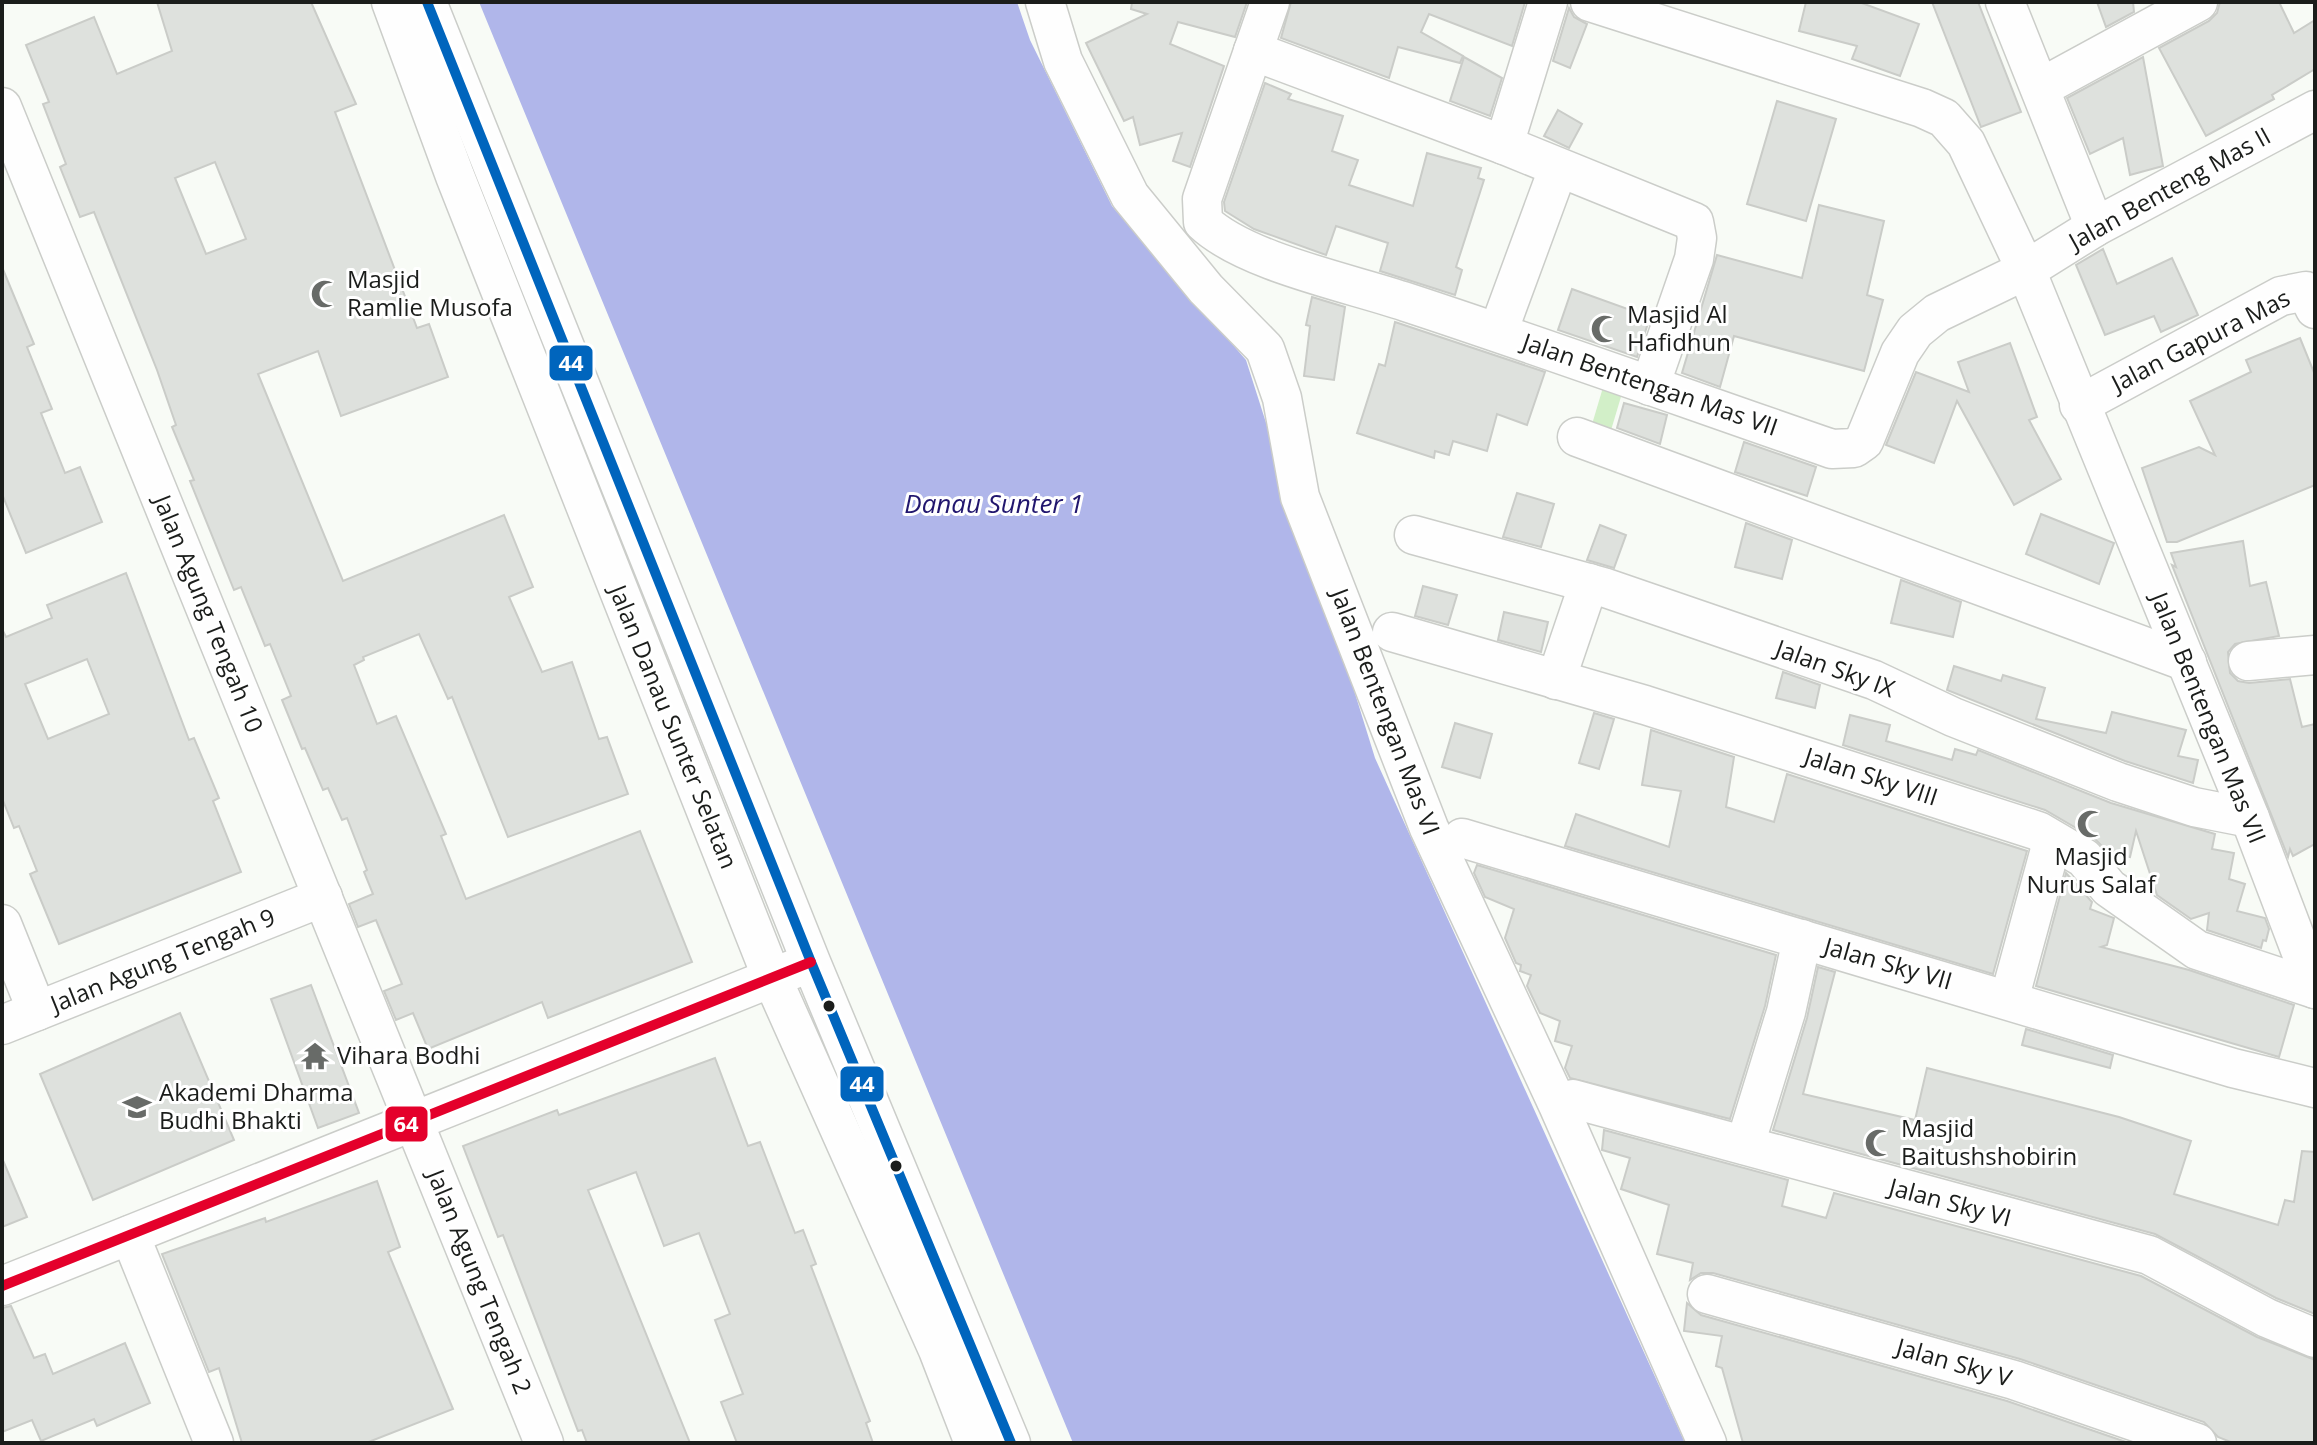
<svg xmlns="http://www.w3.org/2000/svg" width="2317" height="1445" font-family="'Open Sans',sans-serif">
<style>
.green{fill:#d2efc8}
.water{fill:#b0b6ea}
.building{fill:#dee1dd;stroke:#caccc8;stroke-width:2;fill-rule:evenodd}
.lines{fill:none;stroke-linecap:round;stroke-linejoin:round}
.minor-casing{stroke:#cbcdc9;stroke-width:41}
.minor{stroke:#fefefe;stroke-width:38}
.bus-1-casing{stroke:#fff;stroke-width:16}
.bus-2-casing{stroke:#fff;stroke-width:16}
.bus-1{stroke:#0065bd;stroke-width:10}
.bus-2{stroke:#e4002b;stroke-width:10}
.bus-dot{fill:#1b1d1b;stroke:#fff;stroke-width:3}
.labels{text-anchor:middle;stroke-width:6;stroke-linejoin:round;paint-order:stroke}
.street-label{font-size:24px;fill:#1b1d1b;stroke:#fff}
.poi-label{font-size:24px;fill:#1b1d1b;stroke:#fff;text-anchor:start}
.water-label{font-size:26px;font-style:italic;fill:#21166e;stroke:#fff}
.line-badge{stroke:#fff;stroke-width:3}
.badge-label{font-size:22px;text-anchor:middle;font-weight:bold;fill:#fff}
</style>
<rect width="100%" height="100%" fill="#f8fbf6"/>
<polygon class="green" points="1604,384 1623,390 1609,437 1590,431"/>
<polygon class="water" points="479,2 1017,2 1030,40 1112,206 1246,360 1268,429 1286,514 1327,603 1375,758 1685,1443 1073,1443"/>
<g class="building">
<path d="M157 2H311L356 104 335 112 417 328 429 324 448 377 341 416 318 351 258 374 343 581 504 515 533 587 509 597 542 672 572 662 599 739 607 737 628 794 508 837 452 697 448 699 419 634 363 657 364 660 354 665 377 724 396 716 446 834 441 836 466 899 640 831 692 962 548 1018 542 1002 428 1049 413 1013 396 1020 384 991 402 984 376 920 358 927 349 904 373 894 364 872 367 870 347 818 342 820 328 788 323 790 305 748 302 749 282 700 291 696 270 644 265 646 241 587 234 590 190 481 194 480 172 427 176 425 157 370 94 212 80 217 60 167 66 164 43 104 49 102 26 45 94 17 117 74 172 51ZM215 162 246 239 206 254 175 178Z"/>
<polygon points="1132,2 1247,2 1235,37 1178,22 1170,44 1224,66 1190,167 1173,161 1182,133 1140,145 1133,117 1124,121 1086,43 1147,14 1131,9"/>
<polygon points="1291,2 1525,2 1512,46 1429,14 1421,32 1463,56 1460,63 1398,47 1389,78 1281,38"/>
<polygon points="1806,2 1859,2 1919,24 1900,76 1852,59 1857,46 1799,31"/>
<polygon points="1932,2 1978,2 2021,112 1981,127"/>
<polygon points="2097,2 2133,2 2134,12 2106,27"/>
<polygon points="2220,2 2279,2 2294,33 2315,20 2315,69 2272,95 2274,99 2206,136 2159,48 2209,21 2217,13"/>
<polygon points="1569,8 1574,17 1587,24 1570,68 1553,61"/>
<polygon points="1464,57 1502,78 1490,116 1450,101"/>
<polygon points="2143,57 2163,166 2130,175 2123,138 2090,154 2067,98"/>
<polygon points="1265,83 1291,94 1288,99 1343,116 1332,151 1358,160 1349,185 1413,206 1427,153 1481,168 1478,178 1484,180 1456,267 1462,270 1455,295 1380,271 1388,243 1336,226 1326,255 1254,229 1225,211 1224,202"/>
<polygon points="1777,101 1836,119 1806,221 1747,204"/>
<polygon points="1558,110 1582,124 1569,148 1544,136"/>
<polygon points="1819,205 1884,221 1867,295 1883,300 1864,371 1734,336 1720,387 1682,373 1717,255 1802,278"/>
<polygon points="2103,249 2117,284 2172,258 2198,315 2161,332 2154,316 2105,335 2076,265"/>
<polygon points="2,267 34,344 27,347 52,409 41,413 65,473 80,467 102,522 26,553 2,494"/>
<polygon points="1572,289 1650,317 1637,357 1558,330"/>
<polygon points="1312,297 1345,307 1334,380 1304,376 1310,326 1306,325"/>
<polygon points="1395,322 1545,372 1527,425 1497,414 1487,451 1453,441 1449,455 1435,451 1434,458 1357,433 1379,364 1385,366"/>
<polygon points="2300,338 2315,375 2315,485 2177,542 2167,542 2142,468 2199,447 2215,455 2190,401 2251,372 2246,360"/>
<polygon points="2010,343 2037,417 2029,420 2061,479 2014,505 1957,401 1934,463 1886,445 1916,372 1969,392 1958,362"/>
<polygon points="1624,403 1667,415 1660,444 1617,428"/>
<polygon points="1744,442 1816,467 1807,496 1735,472"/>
<polygon points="1517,493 1554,504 1541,547 1503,537"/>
<polygon points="2041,514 2114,543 2099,584 2026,554"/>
<polygon points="1746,523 1792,540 1782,579 1735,567"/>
<polygon points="1600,525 1626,535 1614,568 1587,560"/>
<polygon points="2243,541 2250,586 2266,582 2279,636 2235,644 2228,652 2230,673 2238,681 2249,683 2290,679 2302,727 2315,724 2315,844 2293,856 2290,849 2288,857 2172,565 2176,567 2171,553"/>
<path d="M126 573 189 740 194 738 219 798 213 801 241 872 59 944 30 874 37 871 19 826 14 828 2 798V629L6 637 52 618 47 605ZM87 659 109 714 48 739 25 684Z"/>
<polygon points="1901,580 1961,602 1953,637 1891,623"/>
<polygon points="1423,586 1457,595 1448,625 1415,616"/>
<polygon points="1504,612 1548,622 1541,652 1498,640"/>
<polygon points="1954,666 2001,681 2003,675 2045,688 2036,719 2106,733 2112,712 2186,730 2178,756 2198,760 2193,783 2125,761 1947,690"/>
<polygon points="1783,672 1820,685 1815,708 1776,698"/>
<polygon points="1594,713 1614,719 1599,769 1579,763"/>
<polygon points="1850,715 1890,725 1886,741 1952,760 1955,749 1976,755 1978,750 2111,803 2215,834 2212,849 2234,853 2229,879 2245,884 2237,911 2265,918 2269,929 2266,941 2263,940 2261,948 2207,930 2209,913 2191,919 2157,895 2136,831 2130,857 2109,853 2095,839 2045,810 1843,745"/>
<polygon points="1455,723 1492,734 1480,778 1442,767"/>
<polygon points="1651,730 1734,757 1726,807 1774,822 1787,774 2027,851 1993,974 1565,846 1576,814 1669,847 1681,791 1642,785"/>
<polygon points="1477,865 1776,955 1765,1006 1730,1119 1570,1078 1565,1068 1572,1046 1555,1041 1560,1021 1540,1013 1527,986 1531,975 1520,971 1521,965 1516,963 1505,938 1514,909 1485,897 1474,873"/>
<polygon points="2066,873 2092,902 2090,909 2114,918 2107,945 2101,947 2189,970 2294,1005 2279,1057 2036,986"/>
<polygon points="1818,967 1835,972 1803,1094 1915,1120 1927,1068 2119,1117 2191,1141 2174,1194 2278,1225 2285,1200 2294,1202 2302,1151 2315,1152 2315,1314 2276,1298 2155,1234 1773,1130 1807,1018"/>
<polygon points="311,985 359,1113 318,1128 271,999"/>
<polygon points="180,1013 234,1140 93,1200 40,1074"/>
<polygon points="2026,1029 2113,1055 2110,1068 2022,1045"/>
<polygon points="715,1058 748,1146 760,1142 795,1233 803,1230 816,1264 811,1266 870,1421 866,1423 873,1443 737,1443 721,1402 743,1394 715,1320 730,1314 699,1233 664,1246 636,1172 588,1190 690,1443 587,1443 582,1430 578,1431 503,1235 498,1237 463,1146 557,1110 559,1115"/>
<polygon points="1604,1130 1788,1180 1782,1206 1826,1218 1834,1193 2141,1276 2257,1337 2315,1360 2315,1443 2233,1443 2218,1437 2204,1422 2020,1359 1713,1273 1701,1273 1690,1280 1693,1263 1657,1254 1669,1205 1621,1189 1630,1158 1602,1150"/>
<polygon points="2,1158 27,1217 2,1227"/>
<polygon points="377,1181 400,1247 388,1252 453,1409 366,1443 242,1443 219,1368 209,1372 162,1254 265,1218 266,1222"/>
<polygon points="1687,1303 1701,1315 2007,1401 2129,1443 1743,1443 1722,1368 1716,1366 1722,1336 1684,1331"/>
<polygon points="11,1306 34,1358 45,1354 53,1374 125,1343 150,1403 97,1426 94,1419 41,1441 32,1420 2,1432 2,1308"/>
</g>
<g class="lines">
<defs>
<g id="minor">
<polyline points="391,2 455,176 772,978 938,1350 974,1443"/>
<polyline points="427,2 811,962 1011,1443"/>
<polyline points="1045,2 1063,61 1130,196 1206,289 1265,349 1282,398 1300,497 1429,828 1558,1105 1707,1443"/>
<path d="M1270 2 1202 199 1203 222C1245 262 1350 283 1406 302 1549 349 1690 400 1832 449L1854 448 1864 441 1900 353 1915 331 1937 313 2026 270 2095 227 2315 110"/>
<polyline points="1590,2 1922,108 1944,118 1966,143 2026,270 2250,818 2315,989"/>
<polyline points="2005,2 2095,227"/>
<polyline points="1253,51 1504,145 1694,222 1697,238 1694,259 1650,386"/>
<polyline points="2040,88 2198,2"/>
<polyline points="2,107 544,1443"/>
<polyline points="1504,145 1548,2"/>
<polyline points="1498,332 1558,169"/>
<polyline points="2079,405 2281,296 2306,291 2315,309"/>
<polyline points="1577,437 2187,662"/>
<polyline points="1414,535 1603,587 1874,680 1953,717 2118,782 2194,807 2250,818"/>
<polyline points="1392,632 1645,705 2038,831 2084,858 2109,888 2197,950 2315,989"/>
<polyline points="2248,661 2315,655"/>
<polyline points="1556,680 1589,583"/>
<polyline points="1462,838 2233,1068 2315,1088"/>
<polyline points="2,924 37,1011"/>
<polyline points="2009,1000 2052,842"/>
<polyline points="2,1025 323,897"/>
<polyline points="1573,1099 2149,1255 2267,1318 2315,1338"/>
<polyline points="1745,1145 1786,1012 1802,939"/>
<polyline points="130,1235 214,1443"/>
<polyline points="2,1286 794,969"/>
<polyline points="1707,1294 2014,1380 2197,1443"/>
</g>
</defs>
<use href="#minor" class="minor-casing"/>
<use href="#minor" class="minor"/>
<defs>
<polyline id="bus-1" points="427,2 811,962 1011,1443"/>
<polyline id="bus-2" points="2,1286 811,962"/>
</defs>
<use href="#bus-1" class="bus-1-casing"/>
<use href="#bus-2" class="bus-2-casing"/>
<use href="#bus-1" class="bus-1"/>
<use href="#bus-2" class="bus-2"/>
</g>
<defs>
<symbol id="mosque-bare" viewBox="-9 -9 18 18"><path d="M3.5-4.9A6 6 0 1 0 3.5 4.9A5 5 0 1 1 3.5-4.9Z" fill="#686b68" stroke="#fff" stroke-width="2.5" paint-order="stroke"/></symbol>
<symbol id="temple-bare" viewBox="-9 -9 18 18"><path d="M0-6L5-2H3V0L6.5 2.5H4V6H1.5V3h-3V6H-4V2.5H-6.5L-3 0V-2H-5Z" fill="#686b68" stroke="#fff" stroke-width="2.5" paint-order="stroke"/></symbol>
<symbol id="university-bare" viewBox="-9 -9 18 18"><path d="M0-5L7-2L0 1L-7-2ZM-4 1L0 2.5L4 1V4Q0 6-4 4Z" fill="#686b68" stroke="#fff" stroke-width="2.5" paint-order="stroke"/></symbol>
</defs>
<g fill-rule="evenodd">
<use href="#mosque-bare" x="305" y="274" width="40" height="40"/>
<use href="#mosque-bare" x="1585" y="309" width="40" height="40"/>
<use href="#mosque-bare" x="2071" y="804" width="40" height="40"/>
<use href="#temple-bare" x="295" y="1036" width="40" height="40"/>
<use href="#university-bare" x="117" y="1087" width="40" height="40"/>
<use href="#mosque-bare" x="1859" y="1123" width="40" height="40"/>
</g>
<g class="bus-dot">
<circle cx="829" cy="1006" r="7"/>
<circle cx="896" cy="1166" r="7"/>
</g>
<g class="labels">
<g class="street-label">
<text transform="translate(2170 189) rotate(-29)" y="8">Jalan Benteng Mas II</text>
<text transform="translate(2201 341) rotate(-27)" y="8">Jalan Gapura Mas</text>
<text transform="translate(1650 385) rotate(19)" y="8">Jalan Bentengan Mas VII</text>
<text transform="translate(208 614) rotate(68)" y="8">Jalan Agung Tengah 10</text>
<text transform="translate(1835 669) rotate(20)" y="8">Jalan Sky IX</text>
<text transform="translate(1385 712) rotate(69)" y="8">Jalan Bentengan Mas VI</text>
<text transform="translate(2208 718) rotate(68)" y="8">Jalan Bentengan Mas VII</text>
<text transform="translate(673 727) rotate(68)" y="8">Jalan Danau Sunter Selatan</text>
<text transform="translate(1871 777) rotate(18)" y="8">Jalan Sky VIII</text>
<text transform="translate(163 961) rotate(-22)" y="8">Jalan Agung Tengah 9</text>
<text transform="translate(1888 964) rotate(16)" y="8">Jalan Sky VII</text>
<text transform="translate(1950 1203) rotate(15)" y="8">Jalan Sky VI</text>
<text transform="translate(479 1282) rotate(68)" y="8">Jalan Agung Tengah 2</text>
<text transform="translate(1954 1363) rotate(16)" y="8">Jalan Sky V</text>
</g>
<g class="poi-label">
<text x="347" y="288">Masjid<tspan x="347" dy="28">Ramlie Musofa</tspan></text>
<text x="1627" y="323">Masjid Al<tspan x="1627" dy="28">Hafidhun</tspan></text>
<text x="2091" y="865" text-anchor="middle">Masjid<tspan x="2091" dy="28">Nurus Salaf</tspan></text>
<text x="337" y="1064">Vihara Bodhi</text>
<text x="159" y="1101">Akademi Dharma<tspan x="159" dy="28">Budhi Bhakti</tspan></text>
<text x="1901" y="1137">Masjid<tspan x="1901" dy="28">Baitushshobirin</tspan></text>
</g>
<g class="water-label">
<text x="994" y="513">Danau Sunter 1</text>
</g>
</g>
<g class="line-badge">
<rect x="548" y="344" width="46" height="38" rx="8" fill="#0065bd"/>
<rect x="839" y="1065" width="46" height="38" rx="8" fill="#0065bd"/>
<rect x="384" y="1105" width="45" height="38" rx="8" fill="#e4002b"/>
</g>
<g class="badge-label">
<text x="571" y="371">44</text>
<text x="862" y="1092">44</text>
<text x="406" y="1132">64</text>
</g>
<rect width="2317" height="1445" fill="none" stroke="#1b1d1b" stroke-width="8"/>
</svg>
